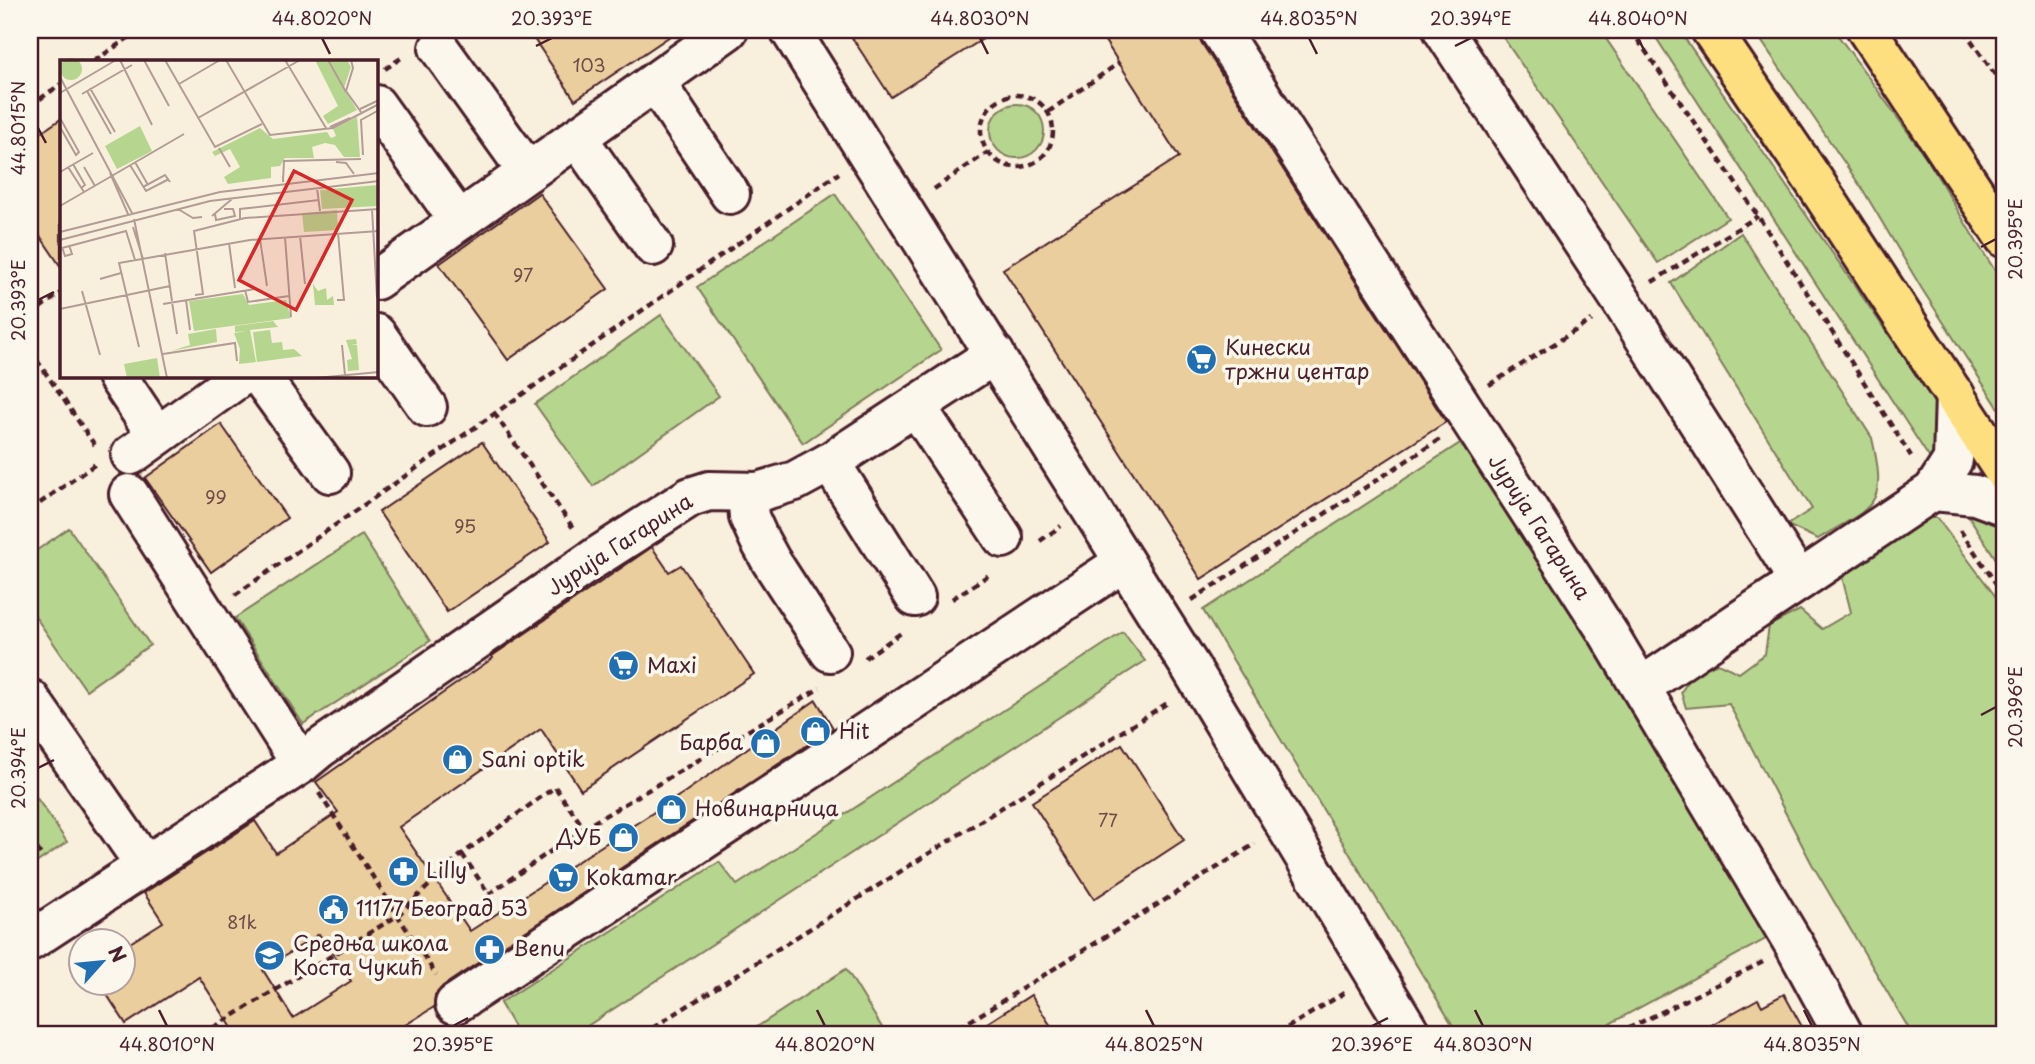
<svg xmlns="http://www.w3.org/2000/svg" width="2035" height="1064" font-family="'Playpen Sans',sans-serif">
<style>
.green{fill:#b6d68f;stroke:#807a5d;stroke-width:2}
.building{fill:#ebce9e;stroke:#4a1f2b;stroke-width:2;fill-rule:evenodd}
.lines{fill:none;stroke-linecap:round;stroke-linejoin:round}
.minor-casing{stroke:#4a1f2b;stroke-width:44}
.major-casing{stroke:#4a1f2b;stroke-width:44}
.path{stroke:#4a1f2b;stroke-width:4.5;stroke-dasharray:7 5;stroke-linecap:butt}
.minor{stroke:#fbf7ec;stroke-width:38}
.major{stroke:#fddf80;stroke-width:38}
.ticks{fill:none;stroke:#4a1f2b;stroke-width:2.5}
.labels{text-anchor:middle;stroke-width:7;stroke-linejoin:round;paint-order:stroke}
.number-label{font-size:18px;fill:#724b48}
.poi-label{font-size:21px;fill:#4a1f2b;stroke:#fbf7ec;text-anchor:start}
.street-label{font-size:21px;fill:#4a1f2b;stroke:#fbf7ec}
.inset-road{fill:none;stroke:#b29c95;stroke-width:2}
.view{fill:#d62828;fill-opacity:0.15;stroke:#d62828;stroke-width:3.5}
.inset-edge{fill:none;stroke:#4a1f2b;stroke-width:3.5}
.neatline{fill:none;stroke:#4a1f2b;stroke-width:2.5}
.ticks-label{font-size:18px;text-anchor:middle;fill:#4a1f2b}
</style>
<rect width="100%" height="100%" fill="#f8efdc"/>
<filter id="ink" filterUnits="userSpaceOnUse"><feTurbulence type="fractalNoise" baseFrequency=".0143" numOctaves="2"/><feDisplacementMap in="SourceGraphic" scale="14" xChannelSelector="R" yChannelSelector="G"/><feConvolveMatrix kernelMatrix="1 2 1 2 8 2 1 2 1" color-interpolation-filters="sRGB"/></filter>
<g filter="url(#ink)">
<g class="green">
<polygon points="1498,30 1600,30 1728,218 1658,263"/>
<polygon points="1651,30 1679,30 1941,411 1934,465"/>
<polygon points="1754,30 1834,30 1926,157 1976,241 2005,286 2005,418 1922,289 1863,190"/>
<circle cx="1017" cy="131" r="27"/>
<polygon points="835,194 941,350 803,443 697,287"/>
<path d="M1741 233 1872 438C1888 508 1874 505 1818 539L1787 525 1812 509 1671 283Z"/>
<polygon points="661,315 719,396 593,486 535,404"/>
<polygon points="1468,438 1777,933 1591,1034 1458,1034 1203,610"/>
<polygon points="1961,504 2005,514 2005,573"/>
<polygon points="1924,518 1937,518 2005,609 2005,1034 1912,1034 1812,864 1729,704 1686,708 1681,692 1694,673 1718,663 1739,673 1765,654 1769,626 1800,610 1822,629 1851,612 1842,577"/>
<polygon points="69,528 150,645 86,690 30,609 30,555"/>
<polygon points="362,535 430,641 303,724 235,618"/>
<polygon points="1123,632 1145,661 575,1034 518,1034 500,1003 719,862 737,885"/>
<polygon points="30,788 67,842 30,867"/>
<polygon points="846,969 886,1034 746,1034"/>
</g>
<g class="building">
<polygon points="528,30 679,30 575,100"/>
<polygon points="847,30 997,30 891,97"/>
<polygon points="1098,30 1197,30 1201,42 1446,422 1201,579 1003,269 1179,157"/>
<polygon points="61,119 61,267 30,221 30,140"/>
<polygon points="539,193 608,289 508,360 439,264"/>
<polygon points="221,424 287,518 211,572 145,478"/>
<polygon points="482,442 550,542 447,612 379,512"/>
<path d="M652 547 669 572 681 565 754 674 581 790 541 729 399 827 470 931 685 792 816 700 833 728 443 986 435 995 434 1007 391 1034H236L199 977 126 1024 100 984H122V948L163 922 144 893 255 821 276 853 338 812 316 782 493 658 492 656ZM319 934 351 981 293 1018 263 970Z"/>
<polygon points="1122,744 1184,840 1094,899 1032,802"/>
<polygon points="1784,994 1806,1034 1695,1034 1758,999 1762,1006"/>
<polygon points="1031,995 1056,1034 970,1034"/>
</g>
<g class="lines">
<defs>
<g id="minor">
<polyline points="790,30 1191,668 1411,1034"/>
<polyline points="1219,30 1608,633 1795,946 1843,1034"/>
<polyline points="1443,30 1622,302 1799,581"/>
<polyline points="439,48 528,172"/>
<polyline points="655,82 730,194"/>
<polyline points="376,105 459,221"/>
<polyline points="577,137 653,246"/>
<polyline points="376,280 728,30"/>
<polyline points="376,334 427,407"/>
<polyline points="117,376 157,436"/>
<polyline points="260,376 330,473"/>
<polyline points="916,406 1003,538"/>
<polyline points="131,455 241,376"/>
<polyline points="830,462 915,597"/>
<polyline points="1933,491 1975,495 2005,506"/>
<polyline points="747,492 749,517 759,539 771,561 830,652"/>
<polyline points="129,494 301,764"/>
<polyline points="1641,687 1933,491 1953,460 1955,395"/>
<polyline points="30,699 145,865"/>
<polyline points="30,941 301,764 319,749 595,558 690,497 709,491 758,492 795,481 830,462 995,354"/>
<polyline points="455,1004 1124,562"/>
</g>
<g id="major">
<polyline points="1711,30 1814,181 2005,473"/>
<polyline points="1867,30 2005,238"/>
</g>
</defs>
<use href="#minor" class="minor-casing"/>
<use href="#major" class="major-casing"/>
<g class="path">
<polyline points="1631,30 1758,216 1911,456"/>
<polyline points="1964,30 2005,89"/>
<polyline points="94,61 140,30"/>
<polyline points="385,69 404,56"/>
<polyline points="30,90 37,101"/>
<circle cx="1017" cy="131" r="36"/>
<polyline points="30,106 61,84"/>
<polyline points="1048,112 1119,63"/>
<polyline points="934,189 988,152"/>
<polyline points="1652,282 1758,216"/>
<polyline points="30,315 61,293"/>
<polyline points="30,350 96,447"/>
<polyline points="1489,385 1592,320"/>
<polyline points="494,413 573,528"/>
<polyline points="30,510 97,463"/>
<polyline points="1960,530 2005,597"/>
<polyline points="1040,541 1061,526"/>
<polyline points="235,595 839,173"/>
<polyline points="952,599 992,573"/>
<polyline points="1192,600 1440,439"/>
<polyline points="865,658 904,631"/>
<polyline points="319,793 436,975"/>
<polyline points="30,838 43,858"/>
<polyline points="462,854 489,894 584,828"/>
<polyline points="203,1034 397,916 462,854 555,787 584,828 820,688"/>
<polyline points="643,1034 1169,702"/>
<polyline points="949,1034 1255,844"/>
<polyline points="1277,1034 1344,993"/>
<polyline points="1617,1034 1763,962"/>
</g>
<use href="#minor" class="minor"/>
<use href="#major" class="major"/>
</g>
</g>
<path class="ticks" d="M322 38 330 54M980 38 988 54M1309 38 1317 54M1638 38 1646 54M536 46 552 38M1455 46 1471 38M38 128 46 143M1981 247 1996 239M38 300 54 292M1981 715 1996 707M38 768 54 760M159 1010 167 1026M817 1010 825 1026M1146 1010 1154 1026M1475 1010 1483 1026M1804 1010 1812 1026M453 1026 468 1018M1372 1026 1388 1018"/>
<defs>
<symbol id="supermarket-disc" viewBox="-11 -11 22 22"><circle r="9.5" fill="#1f6fb2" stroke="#fbf7ec"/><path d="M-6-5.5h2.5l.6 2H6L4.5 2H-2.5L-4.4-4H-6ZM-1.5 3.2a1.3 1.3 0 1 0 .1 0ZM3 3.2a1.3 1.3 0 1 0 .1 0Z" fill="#fff"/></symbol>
<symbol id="shop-disc" viewBox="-11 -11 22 22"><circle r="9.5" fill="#1f6fb2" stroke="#fbf7ec"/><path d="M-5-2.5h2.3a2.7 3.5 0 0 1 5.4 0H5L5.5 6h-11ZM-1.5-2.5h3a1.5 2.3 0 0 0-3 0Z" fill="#fff"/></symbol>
<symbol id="pharmacy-disc" viewBox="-11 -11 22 22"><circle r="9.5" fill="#1f6fb2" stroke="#fbf7ec"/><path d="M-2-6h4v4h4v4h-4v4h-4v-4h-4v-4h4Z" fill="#fff"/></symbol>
<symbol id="civic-disc" viewBox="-11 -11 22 22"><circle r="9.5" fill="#1f6fb2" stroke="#fbf7ec"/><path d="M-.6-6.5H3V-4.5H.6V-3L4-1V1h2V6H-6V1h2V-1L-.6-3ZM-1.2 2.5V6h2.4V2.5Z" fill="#fff"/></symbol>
<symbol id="school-disc" viewBox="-11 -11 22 22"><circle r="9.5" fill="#1f6fb2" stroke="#fbf7ec"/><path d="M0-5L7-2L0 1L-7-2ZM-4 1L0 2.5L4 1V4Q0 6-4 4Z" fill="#fff"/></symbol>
</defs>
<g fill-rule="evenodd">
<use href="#supermarket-disc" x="1184" y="342" width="35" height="35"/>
<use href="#supermarket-disc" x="606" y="648" width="35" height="35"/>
<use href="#shop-disc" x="798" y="714" width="35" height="35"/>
<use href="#shop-disc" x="748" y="726" width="35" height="35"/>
<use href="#shop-disc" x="440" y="742" width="35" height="35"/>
<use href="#shop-disc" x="654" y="792" width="35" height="35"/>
<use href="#shop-disc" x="606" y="820" width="35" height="35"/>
<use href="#pharmacy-disc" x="386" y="854" width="35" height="35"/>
<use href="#supermarket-disc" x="546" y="860" width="35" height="35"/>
<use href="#civic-disc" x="316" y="892" width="35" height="35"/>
<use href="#pharmacy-disc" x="472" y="932" width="35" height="35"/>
<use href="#school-disc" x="252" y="938" width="35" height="35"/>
</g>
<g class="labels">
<g class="number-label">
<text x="589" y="72">103</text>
<text x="523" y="282">97</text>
<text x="216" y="504">99</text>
<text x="465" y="533">95</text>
<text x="1108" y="827">77</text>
<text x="242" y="929">81k</text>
</g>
<g class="poi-label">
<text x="1225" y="355">Кинески<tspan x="1225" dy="24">тржни центар</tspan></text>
<text x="647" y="673">Maxi</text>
<text x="839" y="739">Hit</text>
<text x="743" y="750" text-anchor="end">Барба</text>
<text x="481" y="767">Sani optik</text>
<text x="695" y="816">Новинарница</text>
<text x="601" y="845" text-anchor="end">ДУБ</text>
<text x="426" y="878">Lilly</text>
<text x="586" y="885">Kokamar</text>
<text x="356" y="916">11177 Београд 53</text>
<text x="293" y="951">Средња школа<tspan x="293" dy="24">Коста Чукић</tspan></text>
<text x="513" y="956">Benu</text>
</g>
<g class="street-label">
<text transform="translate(1539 527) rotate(57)" y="7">Јурија Гагарина</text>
<text transform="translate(620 545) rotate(-33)" y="7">Јурија Гагарина</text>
</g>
</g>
<g transform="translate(60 60)">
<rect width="318" height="318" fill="#f8efdc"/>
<path d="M0 9a11 11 0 1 1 22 0a11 11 0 1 1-22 0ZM255 0H287L291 7 284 28 297 50 268 64 263 56 278 46ZM297 57 300 97H284L275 85 265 83 252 87 254 98H225L220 106 211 107V118L168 124 164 117 180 107 170 89 155 96 152 92 200 68 213 79 267 72 271 78 276 76 273 69ZM80 66 92 91 57 109 45 86ZM318 125V146L262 149 260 130ZM277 150 278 170 244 172 242 153ZM253 224 258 231 266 228 267 240 273 236 274 245H255ZM183 234 189 245 226 240 231 258 134 271 129 241ZM213 261 218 267 190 270 196 302 179 304 180 289 174 273 188 271 175 272V266ZM156 269 157 282 111 291 130 285 128 274ZM210 270 212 283 222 282 223 290 234 289 242 296 197 302 193 272ZM296 279 297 284 291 285H297L299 310 288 311 287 300 292 299 286 280ZM97 298 100 318H67L64 304Z" fill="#b6d68f"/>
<path class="inset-road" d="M60 0 92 65M84 0 109 46M105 0 155 87 202 64M166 0 210 75 273 68 319 44M225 0 266 68M268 0 286 32M291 0 293 8 286 31 301 52M0 17 72 153M119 24 160 0M30 28 55 72M27 31 51 74M0 33 56 0M22 34 72 5M300 49 319 40M0 58 19 92 16 95 0 67M138 58 240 0M270 67 290 58M159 88 170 107M303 95 301 60 319 50M75 102 88 125M276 102 286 103 294 114M13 104 25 125 21 128M70 105 86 131 109 119M8 107 24 132M24 107 35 126M0 112 33 93M50 113 68 154M223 122 224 101 301 99M83 127 105 115 110 122M257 128 260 151M0 146 124 74M118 149 133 158 142 157M312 149 317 238M155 154 156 160 175 156 173 149H164M152 156 172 139M74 159 107 318M180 160V149L259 140M73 167 83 199M0 172 160 132 319 113M240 176 245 224M225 177 231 257M200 179 207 226M0 180 150 141 319 121M169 183 175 228M2 187 5 196 12 194 9 185M2 188 66 171 75 200M105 193 112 241M40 219 61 213M185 230 188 242 229 236M22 231 40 295M135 235 143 234 134 171 185 158 319 149M126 240 130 270M277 240H284L278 173M112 242 117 274M103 244 195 229M0 249 110 226M282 285 285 315M79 287 59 203 190 180 319 171M103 294 175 283 177 301M256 318 319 312"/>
<path class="view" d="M234 111 292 140 236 250 179 220Z"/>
<rect width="318" height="318" class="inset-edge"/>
</g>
<rect width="2035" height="1064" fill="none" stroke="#fbf7ec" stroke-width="77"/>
<g transform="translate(102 962) rotate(63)"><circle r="33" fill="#fbf7ec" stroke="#b4a19f" stroke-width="2"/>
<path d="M0-5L12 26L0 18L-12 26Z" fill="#1f6fb2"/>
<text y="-10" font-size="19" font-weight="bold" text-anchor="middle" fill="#4a1f2b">N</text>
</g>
<rect x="38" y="38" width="1958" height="988" class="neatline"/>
<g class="ticks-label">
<text x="322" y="25">44.8020°N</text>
<text x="552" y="25">20.393°E</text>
<text x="980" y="25">44.8030°N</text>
<text x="1309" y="25">44.8035°N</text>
<text x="1471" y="25">20.394°E</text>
<text x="1638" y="25">44.8040°N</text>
<text transform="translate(19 128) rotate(-90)" y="6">44.8015°N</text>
<text transform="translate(2016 239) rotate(-90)" y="6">20.395°E</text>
<text transform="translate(19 300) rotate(-90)" y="6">20.393°E</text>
<text transform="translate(2016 707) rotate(-90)" y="6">20.396°E</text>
<text transform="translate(19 768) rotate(-90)" y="6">20.394°E</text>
<text x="167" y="1051">44.8010°N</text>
<text x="453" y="1051">20.395°E</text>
<text x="825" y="1051">44.8020°N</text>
<text x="1154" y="1051">44.8025°N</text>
<text x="1372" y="1051">20.396°E</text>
<text x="1483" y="1051">44.8030°N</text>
<text x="1812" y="1051">44.8035°N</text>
</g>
</svg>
